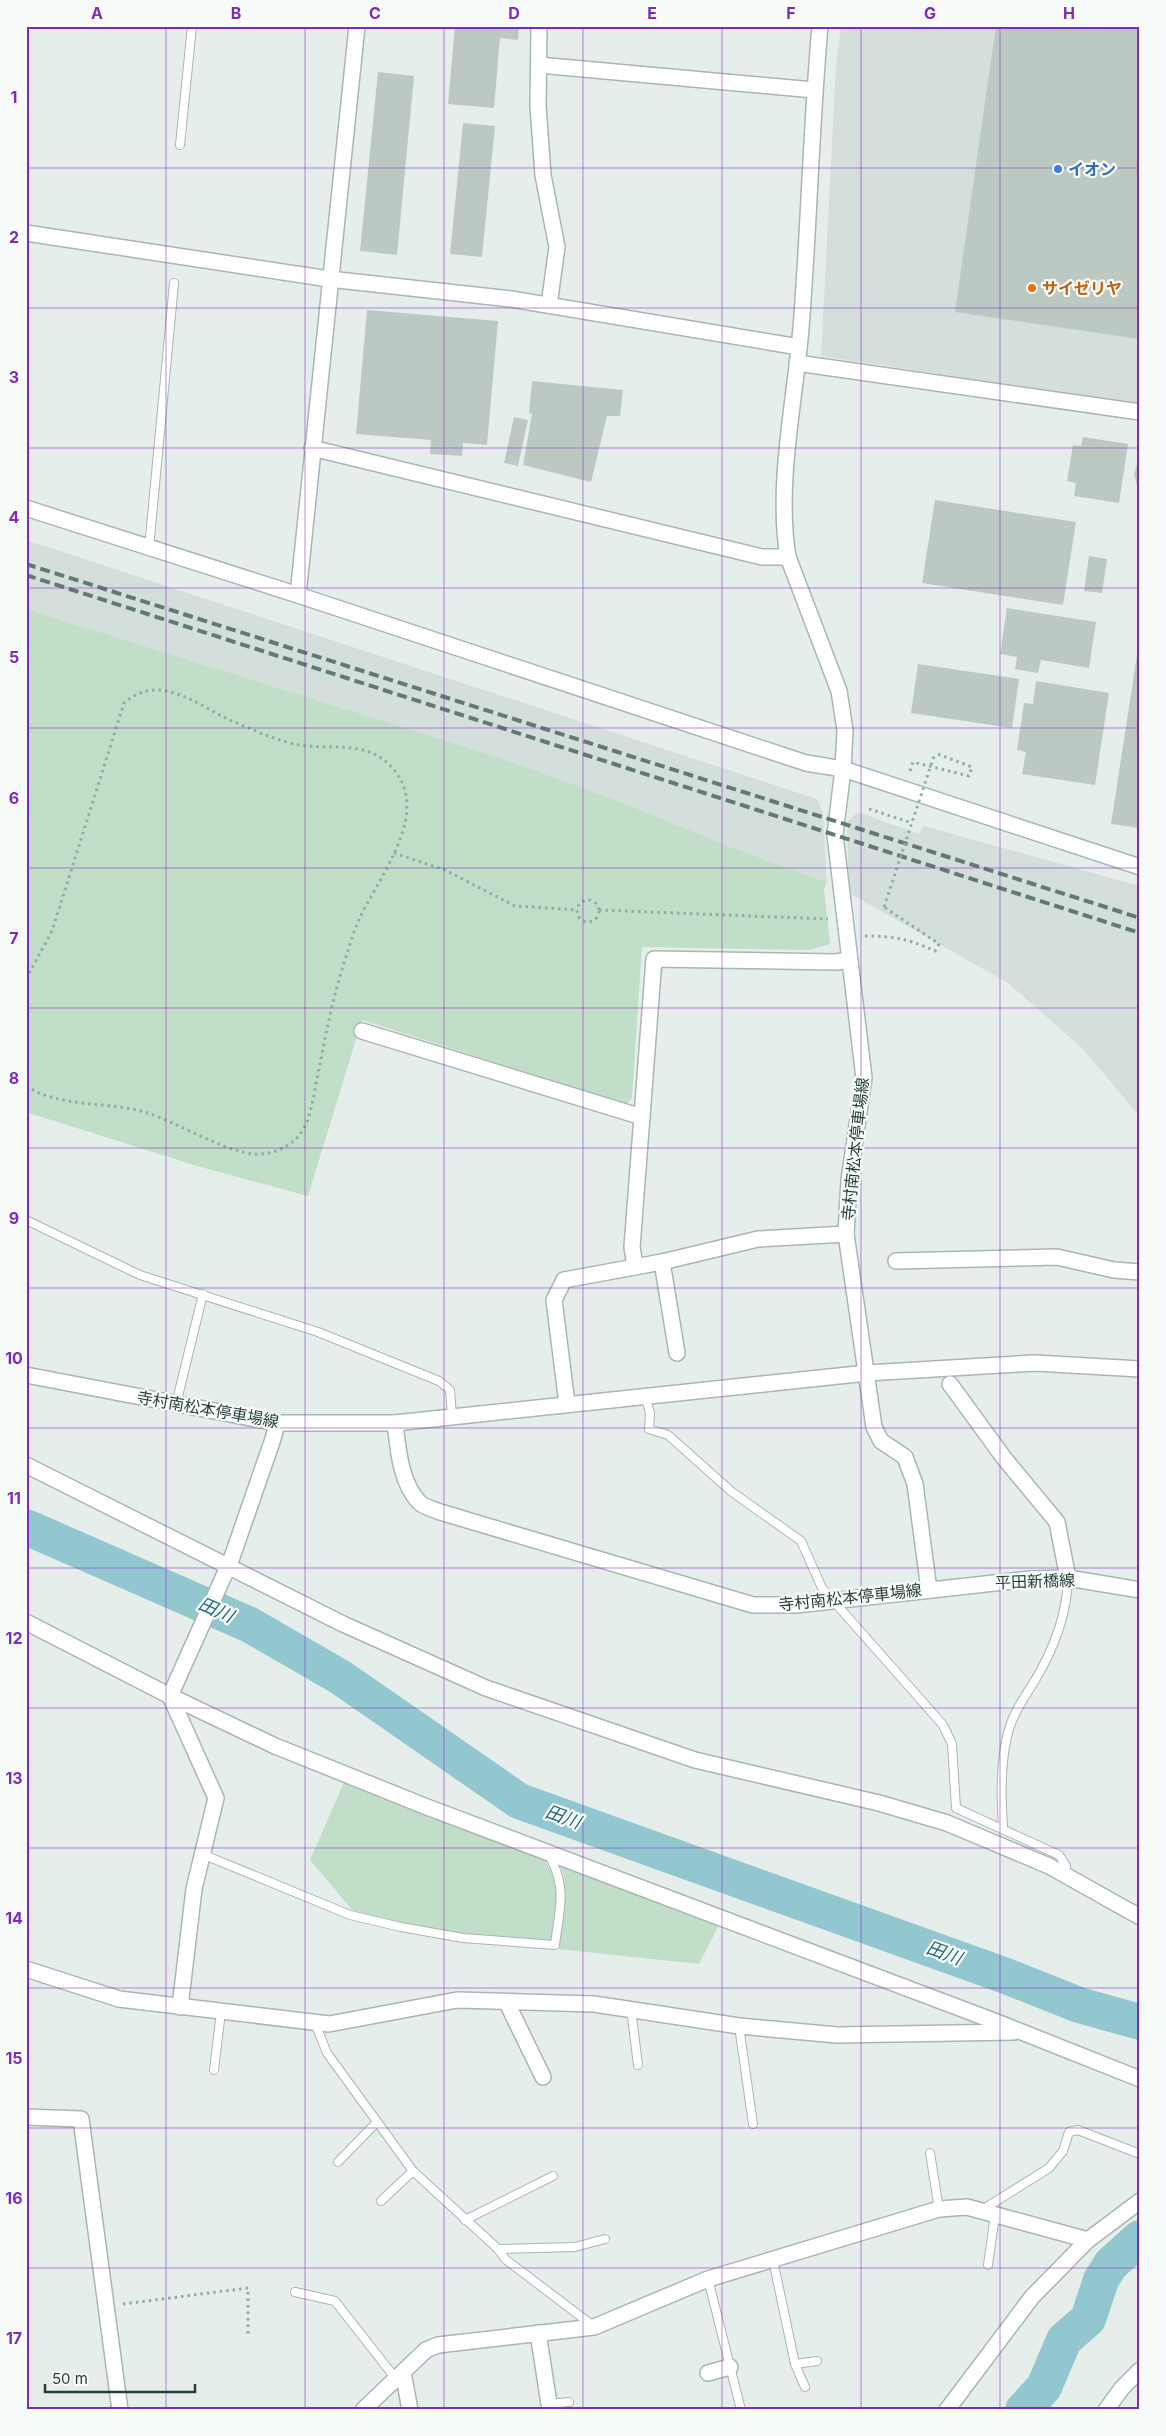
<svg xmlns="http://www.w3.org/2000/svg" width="1166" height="2436" font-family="Inter,'Noto Sans JP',sans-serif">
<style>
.built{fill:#d4deda}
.green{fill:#c1dec8}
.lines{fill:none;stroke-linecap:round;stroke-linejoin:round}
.river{stroke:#92c7cf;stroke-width:36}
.building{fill:#bcc9c3}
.service-casing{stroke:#a9b6b2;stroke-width:10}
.minor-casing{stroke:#a9b6b2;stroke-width:18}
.tertiary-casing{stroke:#a9b6b2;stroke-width:18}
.secondary-casing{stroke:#a5b9b2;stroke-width:18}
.path{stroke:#89b0a3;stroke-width:3;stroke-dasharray:2.5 4;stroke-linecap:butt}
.service{stroke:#fff;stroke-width:8}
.minor{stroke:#fff;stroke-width:15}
.tertiary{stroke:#fff;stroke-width:15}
.secondary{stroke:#fff;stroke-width:15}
.rail{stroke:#617b73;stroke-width:4;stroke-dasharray:10 5;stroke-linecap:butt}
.path-bridge{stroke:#89b0a3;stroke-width:3;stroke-dasharray:2.5 4;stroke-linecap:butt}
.grid{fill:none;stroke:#7b2cbf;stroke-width:1;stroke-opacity:0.55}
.shop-dot{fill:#3f7fe0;stroke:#f7fbf9;stroke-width:2}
.food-dot{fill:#e8710a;stroke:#f7fbf9;stroke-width:2}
.labels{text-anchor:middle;stroke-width:4.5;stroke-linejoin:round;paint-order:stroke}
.shop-label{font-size:16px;font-weight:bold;fill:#366cbe;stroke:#f7fbf9;text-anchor:start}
.food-label{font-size:16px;font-weight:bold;fill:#c56008;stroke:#f7fbf9;text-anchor:start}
.street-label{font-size:16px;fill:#264038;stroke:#f7fbf9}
.water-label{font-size:18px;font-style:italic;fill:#236c79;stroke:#f7fbf9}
.neatline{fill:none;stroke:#7b2cbf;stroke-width:2}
.grid-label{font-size:16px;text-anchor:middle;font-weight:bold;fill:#7b2cbf}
</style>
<rect width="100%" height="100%" fill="#e6eeeb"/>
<g class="built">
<polygon points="841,26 1140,26 1140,404 821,356 836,66"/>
<polygon points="26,540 817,799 823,812 827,882 733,848 616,800 495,756 26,609"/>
<polygon points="858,812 919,834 924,826 1140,886 1140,1117 1082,1048 1008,983 849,893 847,822"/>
</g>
<g class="green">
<polygon points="26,609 495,756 616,800 733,848 827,882 824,888 830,944 809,950 642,947 632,1098 626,1104 362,1020 308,1196 197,1166 26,1112"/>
<path d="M345 1780 398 1803 541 1856C564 1884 556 1909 551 1942L494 1938 422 1928 352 1910 310 1860Z"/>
<path d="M561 1866 719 1925 699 1964 558 1949C562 1922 570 1893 561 1866Z"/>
</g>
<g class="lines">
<g class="river">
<polyline points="26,1527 250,1625 340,1677 519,1801 1006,1976 1079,2005 1140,2022"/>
<polyline points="1023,2410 1044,2387 1064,2340 1088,2319 1101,2280 1111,2264 1140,2238"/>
</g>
</g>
<g class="building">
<polygon points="455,26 519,26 518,40 500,38 494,108 448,104"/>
<polygon points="996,26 1140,26 1140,339 955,312"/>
<polygon points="378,72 414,76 397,255 360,251"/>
<polygon points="463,123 495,126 482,257 450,254"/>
<polygon points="367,310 498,321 487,445 463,443 462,456 430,454 431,440 356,434"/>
<polygon points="532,381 623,390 620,416 607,416 591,482 523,465 532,414 529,413"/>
<polygon points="514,417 528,420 518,466 504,463"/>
<polygon points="1083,437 1128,444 1119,503 1074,496 1076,483 1067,481 1073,445 1081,446"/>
<polygon points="1140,455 1140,496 1134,474"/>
<polygon points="935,500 1076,522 1063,605 922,583"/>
<polygon points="1089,556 1107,559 1102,593 1084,591"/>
<polygon points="1007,608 1096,622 1089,668 1041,660 1038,673 1015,669 1017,657 1000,654"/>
<polygon points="1139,642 1140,642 1140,828 1111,824"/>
<polygon points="918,664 1019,679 1012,728 911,713"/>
<polygon points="1036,681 1109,693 1095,785 1022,774 1026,752 1017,750 1024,703 1033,704"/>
</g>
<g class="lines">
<defs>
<g id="service">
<polyline points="180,145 192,26"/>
<polyline points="149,548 174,283"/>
<polyline points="26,1220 140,1275 318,1332 439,1381 450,1390 452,1416"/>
<polyline points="645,1396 650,1413 649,1429 668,1435 732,1492 801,1541 822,1588 943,1725 952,1744 956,1808 1059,1855 1066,1866 1064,1875"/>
<polyline points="176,1404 203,1294"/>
<path d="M1003 1828C1001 1796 1000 1760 1009 1729 1014 1712 1025 1696 1034 1682 1054 1649 1067 1616 1068 1578"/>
<path d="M202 1854 350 1915 401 1927 463 1938 555 1945C559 1908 568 1890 549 1855"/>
<polyline points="631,2009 638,2065"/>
<polyline points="315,2023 327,2053 413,2171 498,2249 505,2259 592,2325"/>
<polyline points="739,2026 753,2124"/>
<polyline points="214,2070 221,2012"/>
<polyline points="930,2153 939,2209"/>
<polyline points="338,2162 376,2123"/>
<polyline points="381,2201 413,2171"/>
<polyline points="982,2210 1049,2168 1063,2151 1069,2132 1078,2130 1140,2154"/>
<polyline points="465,2220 553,2176"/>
<polyline points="498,2249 575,2247 605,2239"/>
<polyline points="773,2260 795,2364 805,2387"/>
<polyline points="988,2265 995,2215"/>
<polyline points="708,2279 741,2410"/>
<polyline points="295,2292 335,2301 396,2379"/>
<polyline points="795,2364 817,2361"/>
<polyline points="549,2404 569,2402"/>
</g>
<g id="minor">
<polyline points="539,26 538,106 543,175 557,247 549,305"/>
<polyline points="539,65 814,90"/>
<polyline points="797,363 1140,412"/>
<polyline points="312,448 762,557 788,557"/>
<polyline points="26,508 298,595 806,763 843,769"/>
<polyline points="298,595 357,26"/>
<polyline points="362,1031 642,1117"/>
<polyline points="896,1261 1057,1257 1114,1270 1140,1272"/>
<polyline points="635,1266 632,1247 654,959 836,962 849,960"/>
<polyline points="677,1353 662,1262 758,1239 846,1234"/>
<polyline points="950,1384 1004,1458 1057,1522 1068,1578"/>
<polyline points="567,1404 554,1300 564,1280 662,1262"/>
<polyline points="26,1465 343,1624 486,1688 695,1760 879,1803 947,1823 1049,1866 1140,1917"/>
<polyline points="26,1622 170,1696 275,1746 427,1807 994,2021 1140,2079"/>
<polyline points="26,1969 119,1999 329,2024 457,2000 594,2004 739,2026 837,2035 1014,2032"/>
<polyline points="507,2003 543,2077"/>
<polyline points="180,2007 194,1889 216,1798 170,1696 231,1560 273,1439 277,1423"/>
<polyline points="26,2117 81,2119 120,2410"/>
<polyline points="538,2333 550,2410"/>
<polyline points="403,2372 410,2410"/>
<polyline points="708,2373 730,2367"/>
<polyline points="363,2410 426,2350 438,2345 594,2327 708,2279 939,2209 967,2207 1088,2240"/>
<polyline points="947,2410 1032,2297 1088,2240 1140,2201"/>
<polyline points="1106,2410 1122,2388 1140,2370"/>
</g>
<g id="tertiary">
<path d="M820 26C811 127 809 227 801 328 795 401 776 484 788 557L839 691 845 730 843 769"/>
<polyline points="26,233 329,279 511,299 799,347"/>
<polyline points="395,1423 867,1373 1035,1363 1140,1369"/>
</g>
<g id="secondary">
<path d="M26 1375 277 1423H395C398 1448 400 1482 419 1502 423 1507 433 1509 440 1512L753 1605H796L1030 1579 1068 1578 1140 1590"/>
<polyline points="929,1590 915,1484 905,1457 881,1441 874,1427 846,1234 849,1180 864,1078 835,835 843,769 1140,867"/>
</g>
</defs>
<use href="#service" class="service-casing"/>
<use href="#minor" class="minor-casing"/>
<use href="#tertiary" class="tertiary-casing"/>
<use href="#secondary" class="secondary-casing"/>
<g class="path">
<polyline points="910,771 913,762 969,776 972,767 935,753"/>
<polyline points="869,809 912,823"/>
<polyline points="394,853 445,870 515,906 577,910"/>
<circle cx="588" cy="911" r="11"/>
<polyline points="599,910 828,919"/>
<path d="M865 936C893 936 909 939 935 951L939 944 884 907"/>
<path d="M26 979 52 931 124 703C160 671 198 706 234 722 254 730 273 739 294 744 330 752 371 736 397 774 429 818 375 882 358 922 353 933 350 944 347 954 335 989 327 1027 320 1064 316 1081 314 1099 309 1116 307 1124 300 1136 294 1141 282 1150 269 1155 254 1154 222 1151 178 1122 144 1112 106 1101 60 1108 26 1086"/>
<polyline points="123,2304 248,2288 248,2337"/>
</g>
<use href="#service" class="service"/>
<use href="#minor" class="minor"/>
<use href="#tertiary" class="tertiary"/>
<use href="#secondary" class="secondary"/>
<g class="rail">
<polyline points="26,564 1140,918"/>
<polyline points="26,575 1140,933"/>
</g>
<polyline class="path-bridge" points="884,907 935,753"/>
</g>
<path class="grid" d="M166 26V2410M305 26V2410M444 26V2410M583 26V2410M722 26V2410M861 26V2410M1000 26V2410M26 168H1140M26 308H1140M26 448H1140M26 588H1140M26 728H1140M26 868H1140M26 1008H1140M26 1148H1140M26 1288H1140M26 1428H1140M26 1568H1140M26 1708H1140M26 1848H1140M26 1988H1140M26 2128H1140M26 2268H1140"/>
<circle class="shop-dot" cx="1058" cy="169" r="5"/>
<circle class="food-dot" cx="1032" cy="288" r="5"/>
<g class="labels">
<g class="shop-label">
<text x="1068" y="175">イオン</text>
</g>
<g class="food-label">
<text x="1042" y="294">サイゼリヤ</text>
</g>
<g class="street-label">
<text transform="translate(855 1149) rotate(-84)" y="6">寺村南松本停車場線</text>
<text transform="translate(208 1409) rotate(10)" y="6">寺村南松本停車場線</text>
<text transform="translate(1035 1581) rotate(-2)" y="6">平田新橋線</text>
<text transform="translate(850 1597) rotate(-6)" y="6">寺村南松本停車場線</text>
</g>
<g class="water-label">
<text transform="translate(216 1610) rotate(24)" y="6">田川</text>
<text transform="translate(563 1817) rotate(20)" y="6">田川</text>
<text transform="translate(944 1953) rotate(20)" y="6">田川</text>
</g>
</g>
<rect width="1166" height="2436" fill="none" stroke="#f7fbf9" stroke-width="55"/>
<path d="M45 2384v8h150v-8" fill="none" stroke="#264038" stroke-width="2.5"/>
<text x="52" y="2384" font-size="15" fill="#264038" stroke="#f7fbf9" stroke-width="4" paint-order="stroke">50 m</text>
<rect x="28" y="28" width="1110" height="2380" class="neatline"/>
<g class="grid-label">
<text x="97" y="19">A</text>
<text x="236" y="19">B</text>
<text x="375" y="19">C</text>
<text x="514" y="19">D</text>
<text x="652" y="19">E</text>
<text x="791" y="19">F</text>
<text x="930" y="19">G</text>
<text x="1069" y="19">H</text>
<text x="14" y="103">1</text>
<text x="14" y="243">2</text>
<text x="14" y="383">3</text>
<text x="14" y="523">4</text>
<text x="14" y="663">5</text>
<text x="14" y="804">6</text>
<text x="14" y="944">7</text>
<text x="14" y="1084">8</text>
<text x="14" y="1224">9</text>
<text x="14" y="1364">10</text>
<text x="14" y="1504">11</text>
<text x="14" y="1644">12</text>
<text x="14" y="1784">13</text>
<text x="14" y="1924">14</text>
<text x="14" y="2064">15</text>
<text x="14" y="2204">16</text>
<text x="14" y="2344">17</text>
</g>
</svg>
